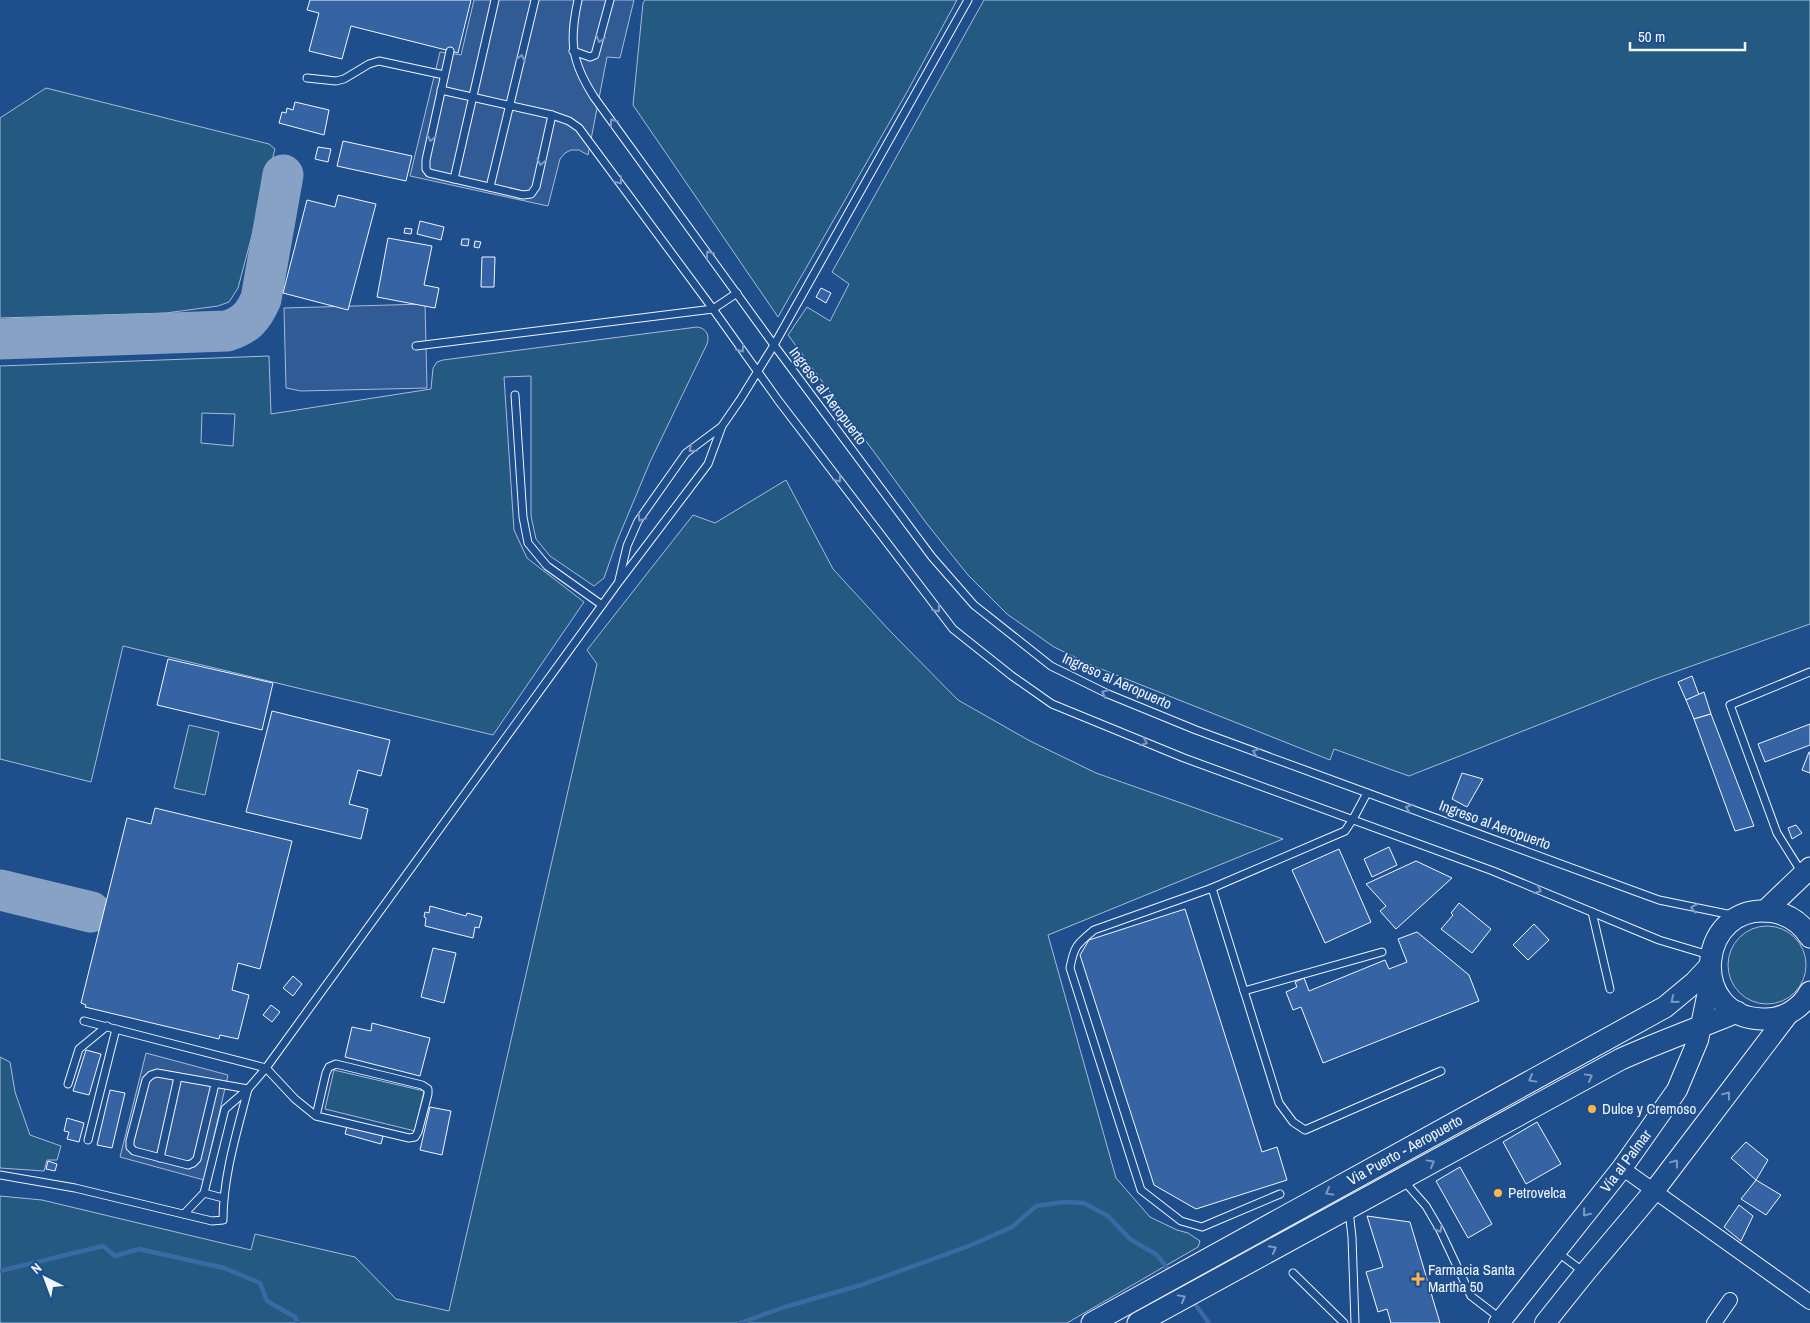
<svg xmlns="http://www.w3.org/2000/svg" width="1810" height="1323" font-family="'Archivo Narrow',sans-serif">
<style>
.green{fill:#245a82;stroke:#a8bbd7;fill-rule:evenodd}
.parking{fill:#305b95;stroke:#a8bbd7}
.lines{fill:none;stroke-linecap:round;stroke-linejoin:round}
.stream{stroke:#3b69a3;stroke-width:4.5}
.taxiway{stroke:#88a2c6;stroke-width:41}
.building{fill:#3563a3;stroke:#f2f6ff}
.service-casing{stroke:#f2f6ff;stroke-width:9}
.minor-casing{stroke:#f2f6ff;stroke-width:16}
.secondary-casing{stroke:#f2f6ff;stroke-width:22}
.primary-casing{stroke:#f2f6ff;stroke-width:23}
.service{stroke:#1f4e8c;stroke-width:7}
.minor{stroke:#1f4e8c;stroke-width:14}
.secondary{stroke:#1f4e8c;stroke-width:20}
.primary{stroke:#1f4e8c;stroke-width:21}
.oneway{stroke:#7e9ac0}
.poi-dot{fill:#ffb74d;stroke:#1f4e8c;stroke-width:2}
.labels{text-anchor:middle;stroke-width:4;stroke-linejoin:round;paint-order:stroke}
.street-label{font-size:15px;fill:#f2f6ff;stroke:#1f4e8c}
.poi-label{font-size:15px;fill:#f2f6ff;stroke:#1f4e8c;text-anchor:start}
</style>
<rect width="100%" height="100%" fill="#1f4e8c"/>
<g class="green">
<polygon points="645,0 957,0 907,92 778,317 633,105 643,3"/>
<polygon points="984,0 1810,0 1810,624 1652,680 1409,776 1334,749 1330,760 1091,665 1054,647 1007,614 968,575 927,524 788,335 807,307 830,321 849,284 832,272"/>
<polygon points="46,88 269,144 275,149 238,288 229,302 218,306 166,313 0,318 0,118"/>
<path d="M697 327C706 328 710 335 707 344L650 462 617 541 604 578 594 586 550 556 536 539 531 516V376L504 377 514 530 527 558 584 602 493 735 123 646 91 782 0 759V366L269 356 271 414 431 389 433 368 437 362 443 360ZM202 413 235 414 233 446 201 443Z"/>
<polygon points="786,480 833,569 890,631 958,700 1030,741 1096,773 1283,839 1048,935 1116,1178 1150,1217 1177,1230 1188,1233 1200,1241 1198,1247 1067,1323 0,1323 0,1196 42,1200 251,1250 255,1234 355,1257 396,1299 449,1311 597,664 587,650 693,515 715,523"/>
<polygon points="189,725 219,732 205,795 174,788"/>
<circle cx="1767" cy="965" r="39"/>
<polygon points="0,1057 10,1062 15,1092 30,1135 61,1146 57,1160 47,1160 44,1171 0,1168"/>
<polygon points="334,1070 424,1091 415,1131 325,1109"/>
</g>
<g class="parking">
<polygon points="474,0 634,0 620,58 607,57 588,155 579,150 571,150 565,153 560,159 548,206 410,176 440,52 461,55"/>
<polygon points="425,304 427,388 301,391 286,388 284,308"/>
<polygon points="146,1053 228,1075 204,1180 120,1157"/>
</g>
<g class="lines">
<g class="stream">
<polyline points="0,1271 103,1246 115,1256 139,1249 224,1268 260,1283 267,1301 295,1317 298,1323"/>
<polyline points="1192,1300 1209,1323"/>
<polyline points="740,1323 785,1307 861,1285 969,1246 1012,1227 1036,1206 1064,1202 1084,1203 1108,1216 1130,1239 1157,1255 1170,1272"/>
</g>
<g class="taxiway">
<path d="M0 339 227 331C246 325 253 317 261 299L283 175"/>
<polyline points="0,890 91,912"/>
</g>
</g>
<g class="building">
<polygon points="310,0 471,0 458,53 351,26 342,59 309,51 319,13 307,10"/>
<polygon points="295,102 329,110 324,135 279,123 282,112 286,113 287,108 293,110"/>
<polygon points="343,141 412,156 406,181 337,166"/>
<polygon points="318,147 331,149 328,162 315,159"/>
<polygon points="338,195 376,204 348,310 283,293 307,200 335,207"/>
<polygon points="420,221 444,227 441,240 417,234"/>
<polygon points="405,228 412,229 411,234 404,233"/>
<polygon points="388,238 432,246 424,285 439,288 435,308 377,297"/>
<polygon points="462,239 469,239 468,246 461,245"/>
<polygon points="475,241 481,242 479,248 474,247"/>
<polygon points="482,257 495,257 494,287 481,287"/>
<polygon points="821,288 831,293 826,303 816,297"/>
<polygon points="168,659 273,683 262,730 157,705"/>
<polygon points="1692,676 1699,695 1686,700 1678,682"/>
<polygon points="1704,692 1711,714 1694,719 1686,700"/>
<polygon points="272,711 390,740 381,776 358,770 349,804 368,809 361,839 246,812"/>
<polygon points="1711,714 1754,826 1735,831 1694,719"/>
<polygon points="1810,724 1810,745 1765,762 1758,744"/>
<polygon points="1809,752 1810,752 1810,773 1802,770"/>
<polygon points="1462,773 1483,779 1467,807 1452,799"/>
<polygon points="155,808 292,841 260,969 238,963 232,990 249,995 238,1039 220,1035 219,1039 85,1007 86,1005 81,1003 127,818 151,824"/>
<polygon points="1796,825 1802,833 1792,839 1788,828"/>
<polygon points="1389,847 1397,865 1372,877 1364,859"/>
<polygon points="1339,849 1371,922 1325,943 1292,870"/>
<polygon points="1416,861 1452,878 1396,929 1380,911 1386,906 1366,884"/>
<polygon points="1459,903 1491,929 1472,953 1441,929 1453,915 1451,913"/>
<polygon points="430,906 466,916 467,913 482,917 479,928 475,927 473,938 425,926 426,918 424,917 425,912 429,913"/>
<polygon points="1185,909 1262,1152 1277,1147 1287,1180 1196,1209 1154,1185 1080,955 1089,940"/>
<polygon points="1534,924 1549,940 1528,960 1513,945"/>
<polygon points="1417,932 1469,975 1479,1001 1323,1063 1301,1007 1293,1010 1286,992 1297,987 1295,982 1304,978 1309,991 1385,960 1389,969 1407,962 1398,939"/>
<polygon points="433,948 456,953 444,1003 421,997"/>
<polygon points="293,976 302,984 293,996 283,988"/>
<polygon points="271,1005 280,1012 272,1022 263,1015"/>
<polygon points="372,1023 430,1038 420,1076 345,1057 352,1027 371,1031"/>
<polygon points="86,1050 101,1054 89,1095 73,1091"/>
<polygon points="110,1090 125,1093 112,1148 97,1145"/>
<polygon points="430,1107 451,1111 442,1155 420,1150"/>
<polygon points="67,1118 84,1123 79,1142 67,1139 69,1132 64,1131"/>
<polygon points="1537,1122 1561,1164 1526,1184 1503,1142"/>
<polygon points="347,1126 383,1136 381,1144 345,1134"/>
<polygon points="1746,1142 1768,1160 1756,1180 1731,1158"/>
<polygon points="48,1161 57,1164 55,1171 46,1169"/>
<polygon points="1460,1167 1492,1224 1468,1238 1436,1181"/>
<polygon points="1756,1180 1781,1195 1766,1215 1741,1199"/>
<polygon points="1739,1205 1753,1216 1741,1241 1724,1227"/>
<polygon points="1367,1216 1410,1222 1440,1323 1391,1323 1387,1309 1378,1312 1366,1272 1383,1267"/>
</g>
<g class="lines">
<defs>
<g id="service">
<path d="M578 0C569 41 571 61 594 97L774 345 932 557 974 605 1051 666 1108 694 1196 730 1659 900 1732 915"/>
<polyline points="450,51 426,160 426,169 429,173 523,195 531,194 536,187 552,115"/>
<polyline points="573,51 590,57 595,55 610,0"/>
<polyline points="307,78 336,81 344,79 369,64 379,61 444,75"/>
<polyline points="441,90 552,115 569,121 579,128 713,309 778,400 953,629 1012,676 1052,704 1184,758 1493,871 1659,940 1709,955"/>
<polyline points="454,179 495,0"/>
<polyline points="490,187 535,0"/>
<polyline points="416,346 713,309 737,293"/>
<polyline points="515,395 523,517 528,543 547,566 602,605"/>
<polyline points="619,580 627,546 638,521 686,453 721,427"/>
<polyline points="1802,873 1777,833 1730,705 1810,672"/>
<polyline points="1212,888 1279,1103 1293,1122 1305,1130 1441,1071"/>
<polyline points="1592,912 1610,989"/>
<polyline points="1244,991 1382,952"/>
<polyline points="84,1021 266,1068 295,1099 316,1116 409,1138 415,1137 418,1132 428,1094 428,1089 422,1085 336,1064 329,1067 326,1073 316,1116"/>
<polyline points="68,1084 79,1049 107,1026"/>
<polyline points="88,1140 116,1029"/>
<polyline points="160,1158 178,1077"/>
<path d="M0 1175 75 1188 212 1221 223 1220C223 1176 237 1132 248 1089L157 1073 151 1075 146 1080 130 1141V1147L134 1151 188 1165 193 1163 197 1159 215 1084"/>
<polyline points="1404,1181 1426,1206 1440,1230 1471,1296 1501,1319"/>
<polyline points="204,1193 223,1198"/>
<path d="M1280 1194 1202 1227 1181 1221 1141 1190 1070 968C1074 946 1077 944 1094 930L1212 888 1345 831 1353 819 1367 793"/>
<polyline points="1349,1211 1352,1237 1355,1323"/>
<polyline points="184,1214 204,1193 225,1109 248,1089 266,1068 618,583 708,464 722,426 740,400 774,345 968,0"/>
<polyline points="1557,1252 1584,1272"/>
<polyline points="1293,1273 1344,1323"/>
</g>
<g id="minor">
<polyline points="1622,1168 1810,1302"/>
<polyline points="1714,1323 1730,1300"/>
</g>
<g id="secondary">
<polyline points="1499,1323 1622,1168 1677,1090 1698,1040 1711,977"/>
<polyline points="1545,1323 1585,1273 1654,1191 1789,1013"/>
</g>
<g id="primary">
<polyline points="1765,911 1810,868"/>
<path d="M1810 937C1802 924 1789 915 1774 912 1697 899 1686 1018 1763 1019 1782 1020 1801 1009 1810 992"/>
<polyline points="1092,1323 1665,1007 1695,982 1709,967"/>
<path d="M1138 1323 1621 1059C1659 1042 1698 1028 1737 1012"/>
</g>
</defs>
<use href="#service" class="service-casing"/>
<use href="#minor" class="minor-casing"/>
<use href="#secondary" class="secondary-casing"/>
<use href="#primary" class="primary-casing"/>
<use href="#service" class="service"/>
<use href="#minor" class="minor"/>
<use href="#secondary" class="secondary"/>
<use href="#primary" class="primary"/>
</g>
<defs><path id="oneway-chevron" d="M-2-3.5L2.5 0L-2 3.5" fill="none" stroke-width="1.6" stroke-linecap="round" stroke-linejoin="round" transform="scale(1.25)"/></defs>
<g class="oneway">
<use href="#oneway-chevron" transform="translate(600 39) rotate(105)"/>
<use href="#oneway-chevron" transform="translate(521 58) rotate(-77)"/>
<use href="#oneway-chevron" transform="translate(613 122) rotate(-126)"/>
<use href="#oneway-chevron" transform="translate(431 138) rotate(102)"/>
<use href="#oneway-chevron" transform="translate(541 162) rotate(103)"/>
<use href="#oneway-chevron" transform="translate(619 181) rotate(53)"/>
<use href="#oneway-chevron" transform="translate(709 254) rotate(-126)"/>
<use href="#oneway-chevron" transform="translate(741 349) rotate(55)"/>
<use href="#oneway-chevron" transform="translate(692 449) rotate(141)"/>
<use href="#oneway-chevron" transform="translate(838 479) rotate(53)"/>
<use href="#oneway-chevron" transform="translate(641 518) rotate(122)"/>
<use href="#oneway-chevron" transform="translate(937 609) rotate(52)"/>
<use href="#oneway-chevron" transform="translate(1105 693) rotate(-155)"/>
<use href="#oneway-chevron" transform="translate(1144 742) rotate(22)"/>
<use href="#oneway-chevron" transform="translate(1256 752) rotate(-160)"/>
<use href="#oneway-chevron" transform="translate(1409 808) rotate(-160)"/>
<use href="#oneway-chevron" transform="translate(1538 890) rotate(23)"/>
<use href="#oneway-chevron" transform="translate(1694 908) rotate(-169)"/>
<use href="#oneway-chevron" transform="translate(1674 1000) rotate(141)"/>
<use href="#oneway-chevron" transform="translate(1589 1077) rotate(-29)"/>
<use href="#oneway-chevron" transform="translate(1532 1079) rotate(151)"/>
<use href="#oneway-chevron" transform="translate(1727 1095) rotate(-53)"/>
<use href="#oneway-chevron" transform="translate(1431 1163) rotate(-29)"/>
<use href="#oneway-chevron" transform="translate(1675 1163) rotate(-53)"/>
<use href="#oneway-chevron" transform="translate(1329 1192) rotate(151)"/>
<use href="#oneway-chevron" transform="translate(1586 1213) rotate(129)"/>
<use href="#oneway-chevron" transform="translate(1439 1229) rotate(62)"/>
<use href="#oneway-chevron" transform="translate(1273 1249) rotate(-28)"/>
<use href="#oneway-chevron" transform="translate(1182 1298) rotate(-29)"/>
</g>
<g class="poi-dot">
<circle cx="1592" cy="1109" r="5"/>
<circle cx="1498" cy="1193" r="5"/>
<path d="M1415.5 1271.5h5v5h5v5h-5v5h-5v-5h-5v-5h5z"/>
</g>
<g class="labels">
<g class="street-label">
<text transform="translate(828 396) rotate(53)" y="5">Ingreso al Aeropuerto</text>
<text transform="translate(1117 681) rotate(24)" y="5">Ingreso al Aeropuerto</text>
<text transform="translate(1495 825) rotate(20)" y="5">Ingreso al Aeropuerto</text>
<text transform="translate(1405 1150) rotate(-29)" y="5">Via Puerto - Aeropuerto</text>
<text transform="translate(1626 1161) rotate(-53)" y="5">Vía al Palmar</text>
</g>
<g class="poi-label">
<text x="1602" y="1114">Dulce y Cremoso</text>
<text x="1508" y="1198">Petrovelca</text>
<text x="1428" y="1275">Farmacia Santa<tspan x="1428" dy="17">Martha 50</tspan></text>
</g>
</g>
<g transform="translate(45 1278) rotate(318)" stroke="#1f4e8c" stroke-width="4" paint-order="stroke">
<path d="M0-4L9 19L0 12L-9 19Z" fill="#f2f6ff"/>
<text y="-8" font-size="14" font-weight="bold" text-anchor="middle" fill="#f2f6ff">N</text>
</g>
<path d="M1630 42v8h115v-8" fill="none" stroke="#f2f6ff" stroke-width="2.5"/>
<text x="1638" y="42" font-size="15" fill="#f2f6ff" stroke="#1f4e8c" stroke-width="4" paint-order="stroke">50 m</text>
</svg>
